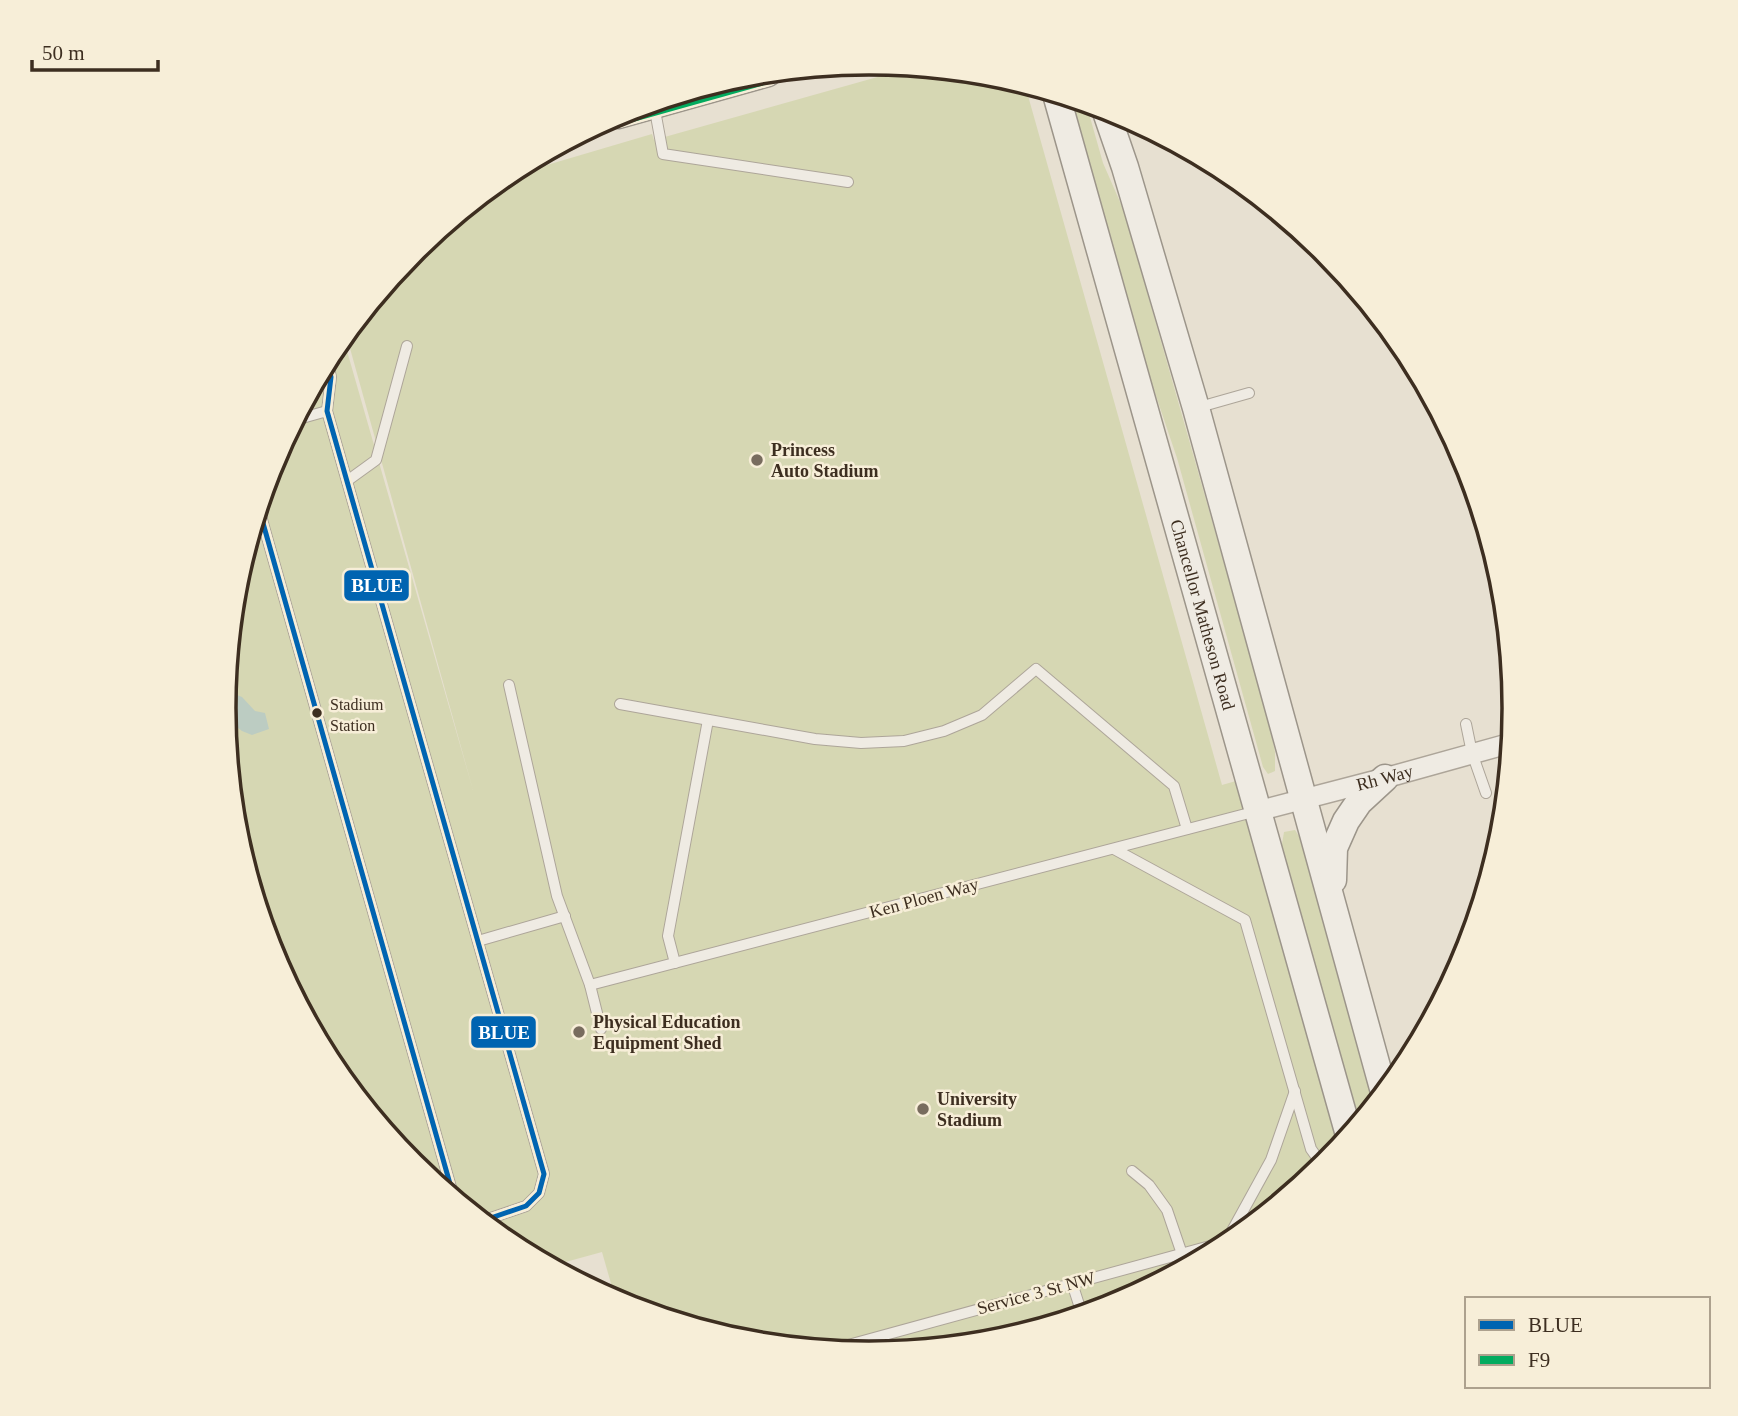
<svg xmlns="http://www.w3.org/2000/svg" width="1738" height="1416" font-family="'Times New Roman',serif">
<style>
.green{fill:#d6d7b3}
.water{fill:#bcccc2}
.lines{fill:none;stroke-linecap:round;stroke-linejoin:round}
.service-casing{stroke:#ada599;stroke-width:12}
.minor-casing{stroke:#ada599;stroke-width:22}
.secondary-casing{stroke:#9c958a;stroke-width:29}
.service{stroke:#efebe3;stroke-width:10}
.minor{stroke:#efebe3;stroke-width:19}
.secondary{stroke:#efebe3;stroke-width:26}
.bus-1-casing{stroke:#f7eed8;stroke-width:10}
.bus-2-casing{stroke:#f7eed8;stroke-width:10}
.bus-1{stroke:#0064b1;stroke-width:5}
.bus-2{stroke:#03ab5f;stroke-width:5}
.poi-dot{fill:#786c5e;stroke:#f7eed8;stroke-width:2.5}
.bus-dot{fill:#3d2e20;stroke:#f7eed8;stroke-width:2.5}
.labels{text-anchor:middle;stroke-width:5;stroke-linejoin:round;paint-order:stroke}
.bus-label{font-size:16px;fill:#3d2e20;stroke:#f7eed8;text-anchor:start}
.poi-label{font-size:18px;font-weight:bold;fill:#3d2e20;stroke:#f7eed8;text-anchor:start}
.street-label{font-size:18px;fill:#3d2e20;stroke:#f7eed8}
.rim{fill:none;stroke:#3d2e20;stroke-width:3.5}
.line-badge{stroke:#f7eed8;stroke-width:2.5}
.badge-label{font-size:19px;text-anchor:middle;font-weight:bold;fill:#fff}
</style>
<rect width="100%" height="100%" fill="#e7e0d1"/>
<g class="green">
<polygon points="913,67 995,75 1025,85 1222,785 1236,781 1339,1147 1325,1164 1227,1245 1115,1304 994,1341 869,1353 743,1341 622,1304 616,1301 602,1252 551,1266 510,1244 413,1164 332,1066 273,954 236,833 224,708 236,582 273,461 333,349 343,337 473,790 346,334 413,252 496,184 505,182 503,178 652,134 654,140"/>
<polygon points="1067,97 1086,103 1103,163 1124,211 1268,718 1275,752 1275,771 1268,774 1263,767 1177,458 1125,304"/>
<polygon points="1295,830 1304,844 1376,1103 1356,1126 1280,856 1284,832"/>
</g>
<polygon class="water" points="234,694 242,697 255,711 265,713 269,729 252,735 242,731 227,719 224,708 226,699"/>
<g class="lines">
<defs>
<g id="service">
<polyline points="654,105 663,154 848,182"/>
<polyline points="327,361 331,377 327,411 544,1174 539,1193 526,1206 482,1221"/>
<polyline points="1196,408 1249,393"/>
<polyline points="295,420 327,411"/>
<polyline points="347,481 376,460 407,346"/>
<polyline points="259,509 454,1198"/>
<polyline points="509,685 557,896 590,985 601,1029"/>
<polyline points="620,704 815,739 861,743 904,741 944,731 982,715 1036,669 1174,786 1187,829"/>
<polyline points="1466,724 1472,753 1486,793"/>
<polyline points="1114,849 1245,920 1311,1149 1323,1166"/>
<polyline points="478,941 565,916"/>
<polyline points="675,963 668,936 708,720"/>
<polyline points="590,985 1257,811"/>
<polyline points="1132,1171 1149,1185 1167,1210 1182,1254"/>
<polyline points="1234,1239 1232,1231 1271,1160 1295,1091"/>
<polyline points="1072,1283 1082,1314"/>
<polyline points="841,1347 1232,1240"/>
</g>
<g id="minor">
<path id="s1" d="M1258 811 1385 778 1511 743"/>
</g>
<g id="secondary">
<path id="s2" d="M1056 94 1349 1135"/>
<polyline points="1105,109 1125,167 1196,408 1384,1092"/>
<polyline points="618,115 768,73"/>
<polyline points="1333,880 1334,848 1346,821 1359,802 1385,778"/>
</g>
</defs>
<use href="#service" class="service-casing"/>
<use href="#minor" class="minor-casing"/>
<use href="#secondary" class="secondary-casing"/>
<use href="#service" class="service"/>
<use href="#minor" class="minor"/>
<use href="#secondary" class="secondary"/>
<defs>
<g id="bus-1">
<polyline points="618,115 768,73"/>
<polyline points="327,361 331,377 327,411 544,1174 539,1193 526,1206 482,1221"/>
<polyline points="259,509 454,1198"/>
</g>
<polyline id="bus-2" points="620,123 770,81"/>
</defs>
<use href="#bus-1" class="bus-1-casing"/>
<use href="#bus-2" class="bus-2-casing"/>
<use href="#bus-1" class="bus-1"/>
<use href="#bus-2" class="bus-2"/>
</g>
<g class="poi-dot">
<circle cx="757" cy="460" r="7"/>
<circle cx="579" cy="1032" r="7"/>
<circle cx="923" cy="1109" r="7"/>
</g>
<circle class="bus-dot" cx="317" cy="713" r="6"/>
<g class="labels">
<g class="bus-label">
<text x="330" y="710">Stadium<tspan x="330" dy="21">Station</tspan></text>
</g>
<g class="poi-label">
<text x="771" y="456">Princess<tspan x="771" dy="21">Auto Stadium</tspan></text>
<text x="593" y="1028">Physical Education<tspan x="593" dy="21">Equipment Shed</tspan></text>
<text x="937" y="1105">University<tspan x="937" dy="21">Stadium</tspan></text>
</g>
<g class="street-label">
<text dy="6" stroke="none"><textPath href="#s2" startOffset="541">Chancellor Matheson Road</textPath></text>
<text dy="6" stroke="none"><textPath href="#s1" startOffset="131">Rh Way</textPath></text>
<text transform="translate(924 898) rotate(-15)" y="6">Ken Ploen Way</text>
<text transform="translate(1036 1293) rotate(-15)" y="6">Service 3 St NW</text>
</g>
</g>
<path d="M0 0H1738V1416H0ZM236 708a633 633 0 1 1 1266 0a633 633 0 1 1-1266 0Z" fill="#f7eed8" fill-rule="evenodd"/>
<path class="rim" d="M236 708a633 633 0 1 1 1266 0a633 633 0 1 1-1266 0Z"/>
<g class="line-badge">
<rect x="343" y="569" width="67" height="33" rx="7" fill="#0064b1"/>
<rect x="470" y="1015" width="67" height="34" rx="7" fill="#0064b1"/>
</g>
<g class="badge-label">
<text x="377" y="592">BLUE</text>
<text x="504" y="1039">BLUE</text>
</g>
<rect x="1465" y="1297" width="245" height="91" fill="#f7eed8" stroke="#ada18e" stroke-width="2"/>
<rect x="1479" y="1320" width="35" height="10" fill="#0064b1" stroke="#ada18e" stroke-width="2"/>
<text x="1528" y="1332" font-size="21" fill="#3d2e20">BLUE</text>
<rect x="1479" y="1355" width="35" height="10" fill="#03ab5f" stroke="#ada18e" stroke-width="2"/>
<text x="1528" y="1367" font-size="21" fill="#3d2e20">F9</text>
<path d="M32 60v10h126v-10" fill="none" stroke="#3d2e20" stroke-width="3.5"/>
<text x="42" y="60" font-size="21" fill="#3d2e20" stroke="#f7eed8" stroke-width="5" paint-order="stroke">50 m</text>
</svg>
